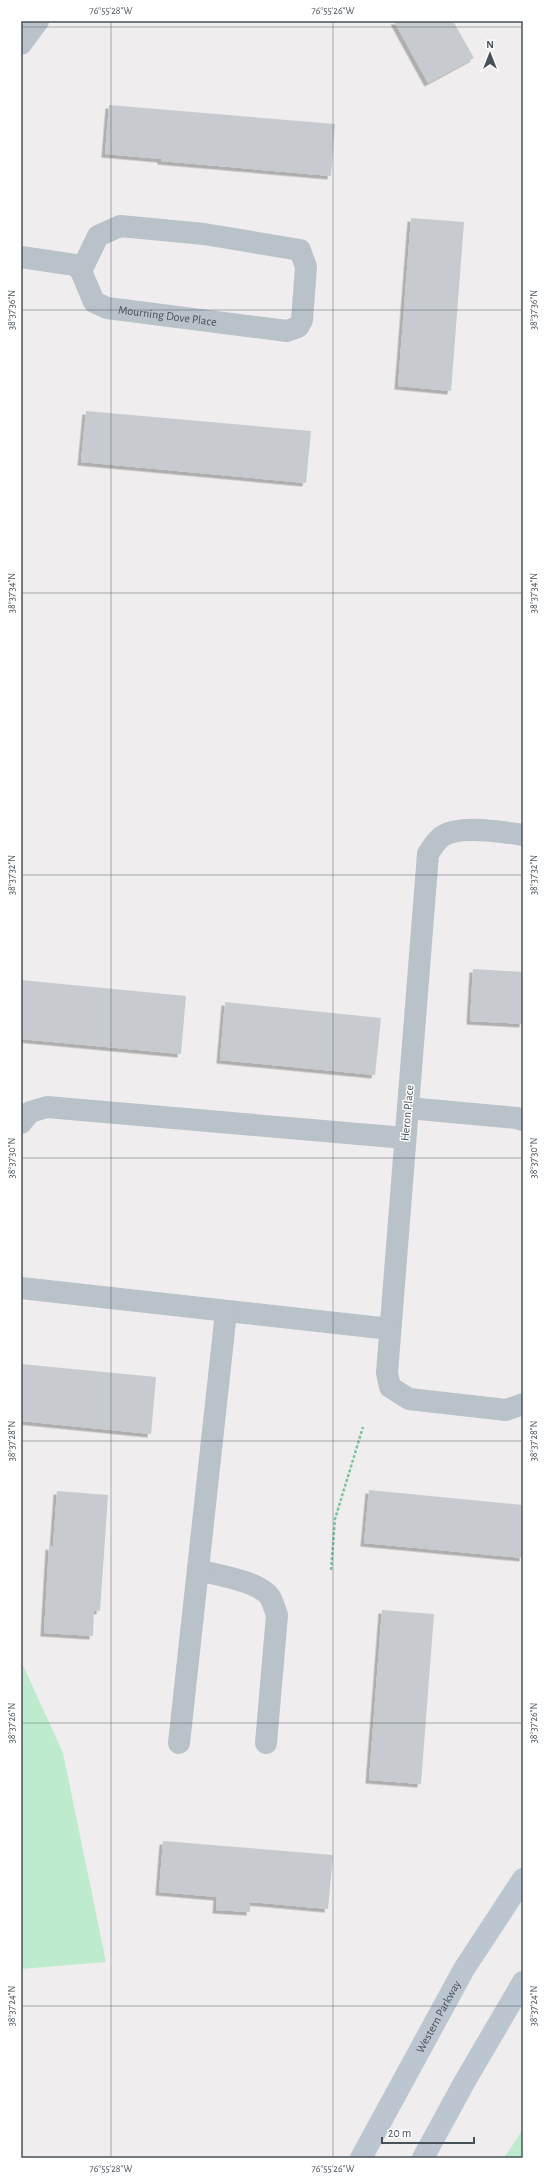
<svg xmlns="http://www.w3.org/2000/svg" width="544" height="2179" font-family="'Alegreya Sans',sans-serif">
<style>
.green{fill:#beebcd}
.building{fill:#c7cacf;filter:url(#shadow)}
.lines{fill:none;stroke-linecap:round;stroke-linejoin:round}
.path{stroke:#78c69c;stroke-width:2.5;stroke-dasharray:3 2;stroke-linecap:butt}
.minor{stroke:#b9c2c9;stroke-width:22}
.secondary{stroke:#bcc6d0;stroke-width:22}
.ticks{fill:none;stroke:#475159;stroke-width:1;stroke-opacity:0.45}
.labels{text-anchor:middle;stroke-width:3;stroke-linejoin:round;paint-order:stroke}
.street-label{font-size:12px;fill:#475159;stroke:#fff}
.neatline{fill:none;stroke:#475159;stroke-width:1.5}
.ticks-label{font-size:10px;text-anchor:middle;fill:#475159}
</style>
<defs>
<filter id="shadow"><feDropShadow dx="-3.5" dy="3.5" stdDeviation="0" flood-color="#0004"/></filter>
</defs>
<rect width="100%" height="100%" fill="#efeded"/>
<g class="green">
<polygon points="21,1661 63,1753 106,1962 21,1969"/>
<polygon points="523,2129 523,2158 504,2158"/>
</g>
<g class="building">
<polygon points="394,21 453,21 474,58 428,83"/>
<polygon points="109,105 335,124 331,176 161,161 161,159 105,154"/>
<polygon points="411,218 464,222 451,391 398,386"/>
<polygon points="86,411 311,431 306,483 81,462"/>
<polygon points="473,969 523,972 523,1024 470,1021"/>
<polygon points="21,980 186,996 181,1054 21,1039"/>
<polygon points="225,1002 381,1018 375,1075 220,1060"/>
<polygon points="21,1364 156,1377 151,1434 21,1421"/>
<polygon points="369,1490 523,1505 523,1558 364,1543"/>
<polygon points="57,1491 108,1495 100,1611 94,1610 93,1636 44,1633 49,1546 53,1547"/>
<polygon points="382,1610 434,1614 421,1784 369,1780"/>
<polygon points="163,1841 333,1855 328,1909 250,1902 250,1912 216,1910 217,1897 159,1892"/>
</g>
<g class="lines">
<polyline class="path" points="331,1570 335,1519 363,1427"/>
<g class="minor">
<polyline points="21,44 38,21"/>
<path id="s1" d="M21 257 75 265 81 271 94 302 107 308 287 331 298 327 302 320 306 267 300 250 204 234 120 226 98 236 81 271"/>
<path d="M523 835C503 832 455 823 439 839 435 843 431 849 428 854L387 1373 390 1387 409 1399 506 1410 523 1404"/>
<polyline points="408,1108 517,1118 523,1120"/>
<polyline points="21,1123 30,1112 47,1107 405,1138"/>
<polyline points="21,1288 390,1329"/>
<path d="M198 1570C216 1575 259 1581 270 1597 273 1602 275 1610 277 1615L266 1743"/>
<polyline points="179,1743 226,1312"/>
</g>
<g class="secondary">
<path id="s2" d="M361 2158 464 1969 523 1879"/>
<polyline points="423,2158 465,2081 523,1982"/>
</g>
</g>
<path class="ticks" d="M111 21V2158M333 21V2158M21 27H523M21 310H523M21 593H523M21 875H523M21 1158H523M21 1441H523M21 1723H523M21 2006H523"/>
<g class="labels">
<g class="street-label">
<text dy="4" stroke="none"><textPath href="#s1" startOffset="172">Mourning Dove Place</textPath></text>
<text transform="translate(407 1113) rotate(-85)" y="4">Heron Place</text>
<text dy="4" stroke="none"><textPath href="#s2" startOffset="161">Western Parkway</textPath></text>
</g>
</g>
<rect width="544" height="2179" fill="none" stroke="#ffffff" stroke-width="44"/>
<g transform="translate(490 54)" stroke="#ffffff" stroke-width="3" paint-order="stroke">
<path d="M0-3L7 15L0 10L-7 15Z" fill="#475159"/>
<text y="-6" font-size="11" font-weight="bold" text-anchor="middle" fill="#475159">N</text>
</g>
<path d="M382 2137v6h92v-6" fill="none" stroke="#475159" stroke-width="2"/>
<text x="388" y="2137" font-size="12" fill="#475159" stroke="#ffffff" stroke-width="3" paint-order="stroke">20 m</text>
<rect x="22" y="22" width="500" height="2135" class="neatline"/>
<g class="ticks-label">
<text x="111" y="14">76°55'28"W</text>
<text x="333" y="14">76°55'26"W</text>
<text transform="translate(11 310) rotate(-90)" y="4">38°37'36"N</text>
<text transform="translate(533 310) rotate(-90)" y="4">38°37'36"N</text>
<text transform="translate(11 593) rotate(-90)" y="4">38°37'34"N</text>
<text transform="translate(533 593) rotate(-90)" y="4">38°37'34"N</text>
<text transform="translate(11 875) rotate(-90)" y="4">38°37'32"N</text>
<text transform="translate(533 875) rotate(-90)" y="4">38°37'32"N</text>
<text transform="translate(11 1158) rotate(-90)" y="4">38°37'30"N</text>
<text transform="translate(533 1158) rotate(-90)" y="4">38°37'30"N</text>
<text transform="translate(11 1441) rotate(-90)" y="4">38°37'28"N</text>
<text transform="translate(533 1441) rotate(-90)" y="4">38°37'28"N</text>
<text transform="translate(11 1723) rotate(-90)" y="4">38°37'26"N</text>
<text transform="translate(533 1723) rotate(-90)" y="4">38°37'26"N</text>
<text transform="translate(11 2006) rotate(-90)" y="4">38°37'24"N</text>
<text transform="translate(533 2006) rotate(-90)" y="4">38°37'24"N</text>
<text x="111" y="2172">76°55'28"W</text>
<text x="333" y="2172">76°55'26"W</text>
</g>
</svg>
